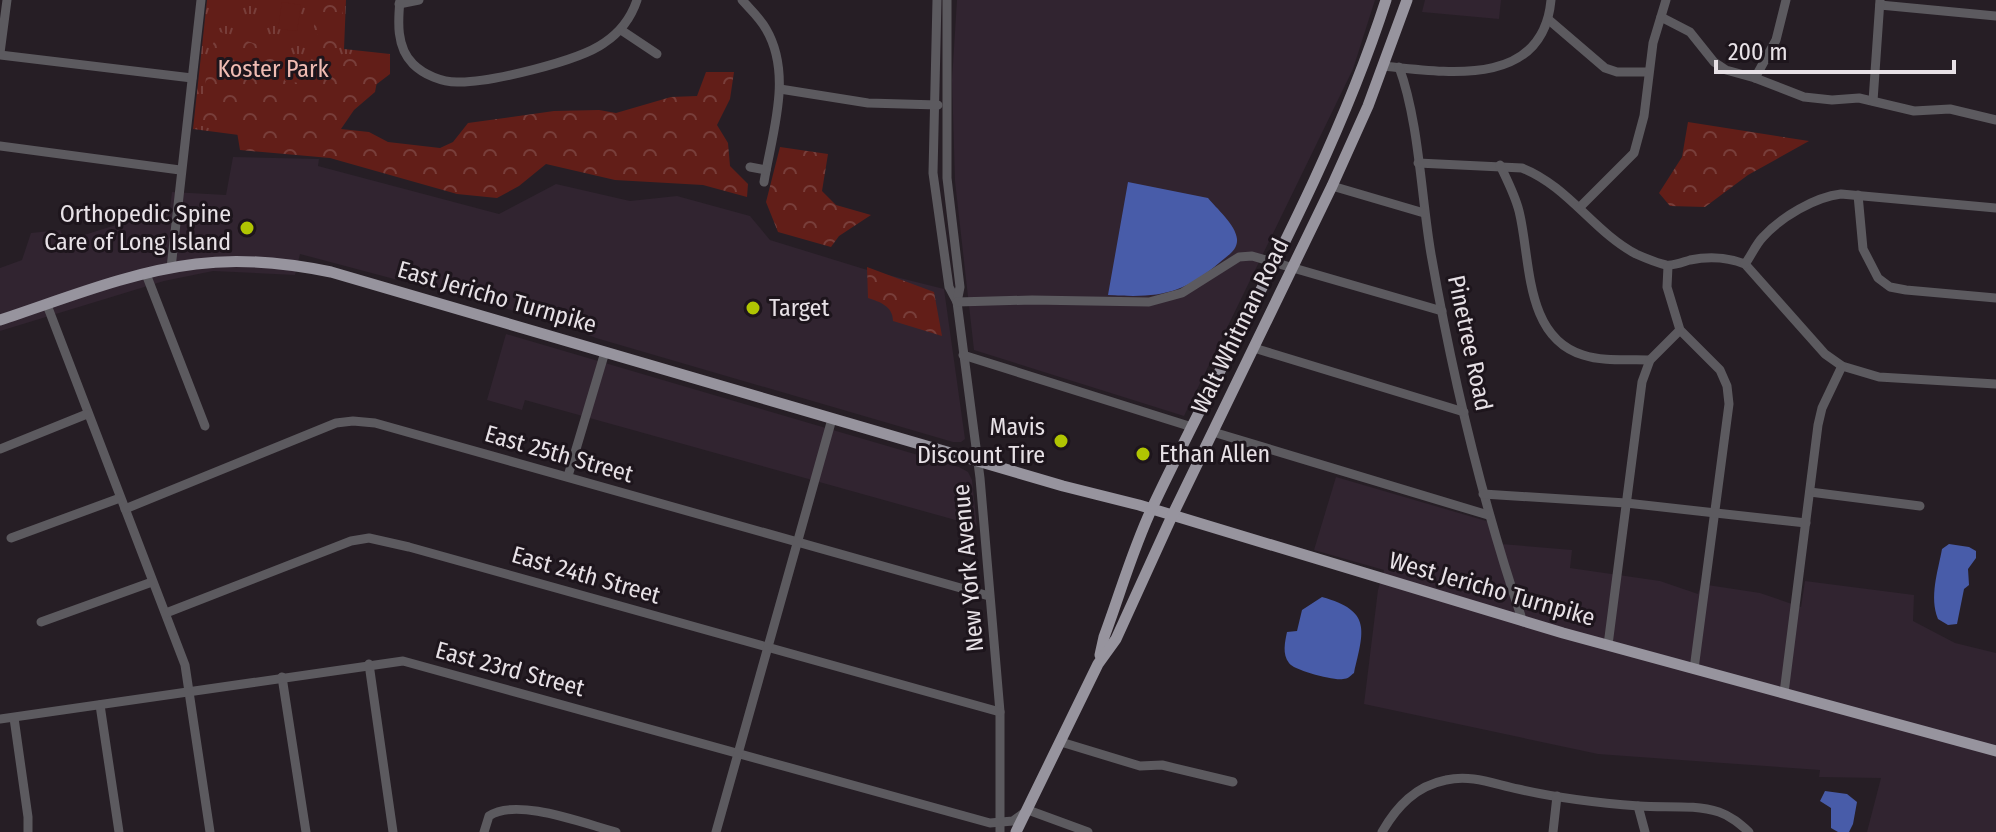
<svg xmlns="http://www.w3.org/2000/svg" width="1996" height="832" font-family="'Fira Sans Condensed',sans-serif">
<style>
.built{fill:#312430}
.grass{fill:url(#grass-tufts)}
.forest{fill:url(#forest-crowns)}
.garden{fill:#621e18}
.water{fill:#485ca9}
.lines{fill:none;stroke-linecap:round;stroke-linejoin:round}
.minor{stroke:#5c5a5f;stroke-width:9}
.major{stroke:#97949e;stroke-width:11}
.poi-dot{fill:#b0c502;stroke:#1d151c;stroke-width:3}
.labels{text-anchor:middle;stroke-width:6;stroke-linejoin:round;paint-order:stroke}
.park-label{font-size:24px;fill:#f0bcb3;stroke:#1d151c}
.poi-label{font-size:24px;fill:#e7e1e6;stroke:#1d151c;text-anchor:end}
.street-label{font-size:24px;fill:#e7e1e6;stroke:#1d151c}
</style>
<defs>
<pattern id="grass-tufts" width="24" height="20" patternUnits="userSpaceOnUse" patternTransform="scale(2)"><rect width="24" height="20" fill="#621e18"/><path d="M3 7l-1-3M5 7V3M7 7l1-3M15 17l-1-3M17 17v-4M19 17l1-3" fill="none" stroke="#783e3a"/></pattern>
<pattern id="forest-crowns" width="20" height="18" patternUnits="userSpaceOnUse" patternTransform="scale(2)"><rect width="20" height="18" fill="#621e18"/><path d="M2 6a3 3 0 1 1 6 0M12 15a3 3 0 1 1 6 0" fill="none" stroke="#783e3a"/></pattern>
</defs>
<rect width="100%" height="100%" fill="#261e25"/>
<g class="built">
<polygon points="957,0 1375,0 1353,69 1184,416 974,350 955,181 952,80"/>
<polygon points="1425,0 1501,0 1499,19 1422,12"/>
<polygon points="233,157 319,159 318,166 499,214 556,184 630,201 677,196 750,216 770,240 864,269 944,289 965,439 961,442 953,442 596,338 556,322 300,254 295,275 213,271 164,281 0,331 0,268 22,260 31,233 60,230 65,241 170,208 172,192 226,195"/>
<polygon points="506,334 959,467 968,472 972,480 977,526 525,400 522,410 487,400"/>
<polygon points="1336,477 1493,523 1501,544 1572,550 1570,568 1660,581 1698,594 1701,584 1760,593 1801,607 1805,581 1914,595 1913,621 1955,643 1996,653 1996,832 1867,832 1881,778 1819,777 1820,770 1598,754 1364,704 1378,590 1384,570 1314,550"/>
</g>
<polygon class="grass" points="207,0 346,0 344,49 390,54 390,74 314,132 361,151 193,129"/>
<g class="forest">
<polygon points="318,0 344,0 337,55 380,66 375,92 354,110 341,129 369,132 388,142 440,148 453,142 468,123 554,111 599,110 616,113 671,97 697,96 706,72 734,72 730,99 717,125 728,143 730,166 748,184 747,197 703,185 615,180 546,164 519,186 497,198 457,194 330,158 240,150 236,126 199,121 211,47 220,32 259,45 279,59 285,81 300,83 322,36 313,33"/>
<polygon points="1688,122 1809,141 1748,175 1705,207 1670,206 1659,193 1682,157"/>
<polygon points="780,147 828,154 822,191 836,205 871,215 839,236 831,247 778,232 766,202"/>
<path d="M867 267 934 292 942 336 893 321C893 306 880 302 868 298Z"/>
</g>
<polygon class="garden" points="282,2 301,5 297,31 278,29"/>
<g class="water">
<path d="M1128 182 1208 198C1216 208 1236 225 1237 239 1238 250 1227 256 1219 263 1181 295 1158 298 1108 295Z"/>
<path d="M1949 544 1969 547 1976 551V558L1968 569 1969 585 1964 589 1957 624 1948 625 1938 619C1929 597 1938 571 1942 549Z"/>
<path d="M1322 597C1372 611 1364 630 1354 673 1350 676 1348 679 1343 679 1334 681 1293 670 1289 663 1282 654 1285 642 1287 632L1297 631 1302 610Z"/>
<polygon points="1825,791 1847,794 1857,802 1853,824 1849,832 1838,832 1831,828 1831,808 1820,801"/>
</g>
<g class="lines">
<g class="minor">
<path d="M400 0C398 21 396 47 413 64 424 75 442 82 457 82 489 83 579 61 604 43 619 33 631 18 637 0"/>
<path d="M742 0C751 10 760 18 766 29 793 75 772 133 764 182"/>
<polyline points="937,0 933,173 949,287 957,302"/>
<polyline points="947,0 947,178 960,287 957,302 980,478 996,665 1000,712 1000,832"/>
<polyline points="399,4 419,0"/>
<polyline points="1880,5 1996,16"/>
<polyline points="1661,17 1690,32 1714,62 1726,70 1755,78 1804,97 1832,100 1859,98 1914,111 1950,109 1996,120"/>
<polyline points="1549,20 1605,68 1617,72 1648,72"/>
<polyline points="621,30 657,54"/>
<polyline points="0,53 7,0"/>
<polyline points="0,55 192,78"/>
<path d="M1384 66C1448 73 1543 88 1551 0"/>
<path d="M1399 67C1419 121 1421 196 1431 254 1453 379 1482 502 1523 622"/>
<polyline points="1755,78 1776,40 1786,0"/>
<polyline points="780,89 868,103 938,105"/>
<polyline points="1873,101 1880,0"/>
<polyline points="0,146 180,170"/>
<path d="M1418 163 1522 168C1568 186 1594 232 1636 254 1645 258 1657 263 1666 265 1674 266 1683 262 1690 260 1710 256 1727 257 1745 264L1825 354 1842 366 1879 377 1996 384"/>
<path d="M1500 165C1507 180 1515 195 1519 211 1531 259 1524 337 1583 355 1604 362 1628 359 1650 360"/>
<polyline points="750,167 766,170"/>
<polyline points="1332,186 1424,213"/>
<polyline points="1858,195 1863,249 1878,278 1890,287 1906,290 1996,298"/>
<polyline points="1580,207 1634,153 1644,116 1653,43 1666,0"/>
<path d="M1745 264C1751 256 1756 244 1763 237 1781 217 1815 197 1841 194L1996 208"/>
<polyline points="1668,266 1667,287 1680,330 1720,370 1727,386 1729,404 1694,669"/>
<polyline points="171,268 201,0"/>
<polyline points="146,274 205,426"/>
<polyline points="957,302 1032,300 1149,302 1182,293 1239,257 1252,256 1442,311"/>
<polyline points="47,305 185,665 210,832"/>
<polyline points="1254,348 1464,412"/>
<polyline points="963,355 1192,427"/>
<polyline points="1213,432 1488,515"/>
<polyline points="0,449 87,414"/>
<polyline points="568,476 605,352"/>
<polyline points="1810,492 1920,506"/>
<polyline points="1483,494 1626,503 1806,523"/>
<polyline points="125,509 336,423 353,421 375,423 989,596"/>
<polyline points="11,538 120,498"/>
<polyline points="166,613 351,541 369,538 409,547 1000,712"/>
<polyline points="41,622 152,582"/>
<polyline points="1608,645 1642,382 1650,360 1680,330"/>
<polyline points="369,664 393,832"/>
<polyline points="282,677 306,832"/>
<polyline points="1784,693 1818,425 1822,408 1842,366"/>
<polyline points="100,705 119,832"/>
<polyline points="14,718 28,817 28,832"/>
<polyline points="0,719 403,661 990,823 1013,821 1028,810 1088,832"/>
<polyline points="1061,742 1140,766 1162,765 1233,782"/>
<polyline points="1638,806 1645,832"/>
<path d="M484 832 489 816C517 797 585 824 616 832"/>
<polyline points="716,832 832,419"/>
<path d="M1382 832C1397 806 1416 786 1446 780 1471 774 1494 784 1518 789 1557 798 1599 803 1639 806 1665 808 1694 804 1719 812 1731 816 1740 824 1749 832"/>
<polyline points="1553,832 1557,796"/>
</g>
<g class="major">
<path d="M0 320C64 299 129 272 196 264 241 258 287 263 331 272L1063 486 1139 505 1563 633 1996 751"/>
<path d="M1100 655 1104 637C1120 594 1133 548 1153 506 1231 341 1330 174 1386 0"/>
<polyline points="1016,832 1098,664 1116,639 1172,516 1332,186 1368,106 1407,0"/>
</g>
</g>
<g class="poi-dot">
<circle cx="247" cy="228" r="8"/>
<circle cx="753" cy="308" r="8"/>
<circle cx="1061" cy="441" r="8"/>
<circle cx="1143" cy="454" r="8"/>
</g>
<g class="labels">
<g class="park-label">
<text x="273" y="77">Koster Park</text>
</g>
<g class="poi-label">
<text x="231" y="222">Orthopedic Spine<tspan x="231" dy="28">Care of Long Island</tspan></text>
<text x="769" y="316" text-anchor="start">Target</text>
<text x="1045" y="435">Mavis<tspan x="1045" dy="28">Discount Tire</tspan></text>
<text x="1159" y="462" text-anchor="start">Ethan Allen</text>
</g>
<g class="street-label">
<text transform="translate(497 297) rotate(16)" y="8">East Jericho Turnpike</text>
<text transform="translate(1240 326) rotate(-64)" y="8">Walt Whitman Road</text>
<text transform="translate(1470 343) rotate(78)" y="8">Pinetree Road</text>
<text transform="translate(559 454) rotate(16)" y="8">East 25th Street</text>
<text transform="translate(968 568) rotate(-95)" y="8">New York Avenue</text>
<text transform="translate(586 575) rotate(16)" y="8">East 24th Street</text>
<text transform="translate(1492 589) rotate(16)" y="8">West Jericho Turnpike</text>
<text transform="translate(510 669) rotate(15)" y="8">East 23rd Street</text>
</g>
</g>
<path d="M1716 60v12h238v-12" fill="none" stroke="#e7e1e6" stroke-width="4"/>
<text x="1728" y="60" font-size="24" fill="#e7e1e6" stroke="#1d151c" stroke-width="6" paint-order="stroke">200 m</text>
</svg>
